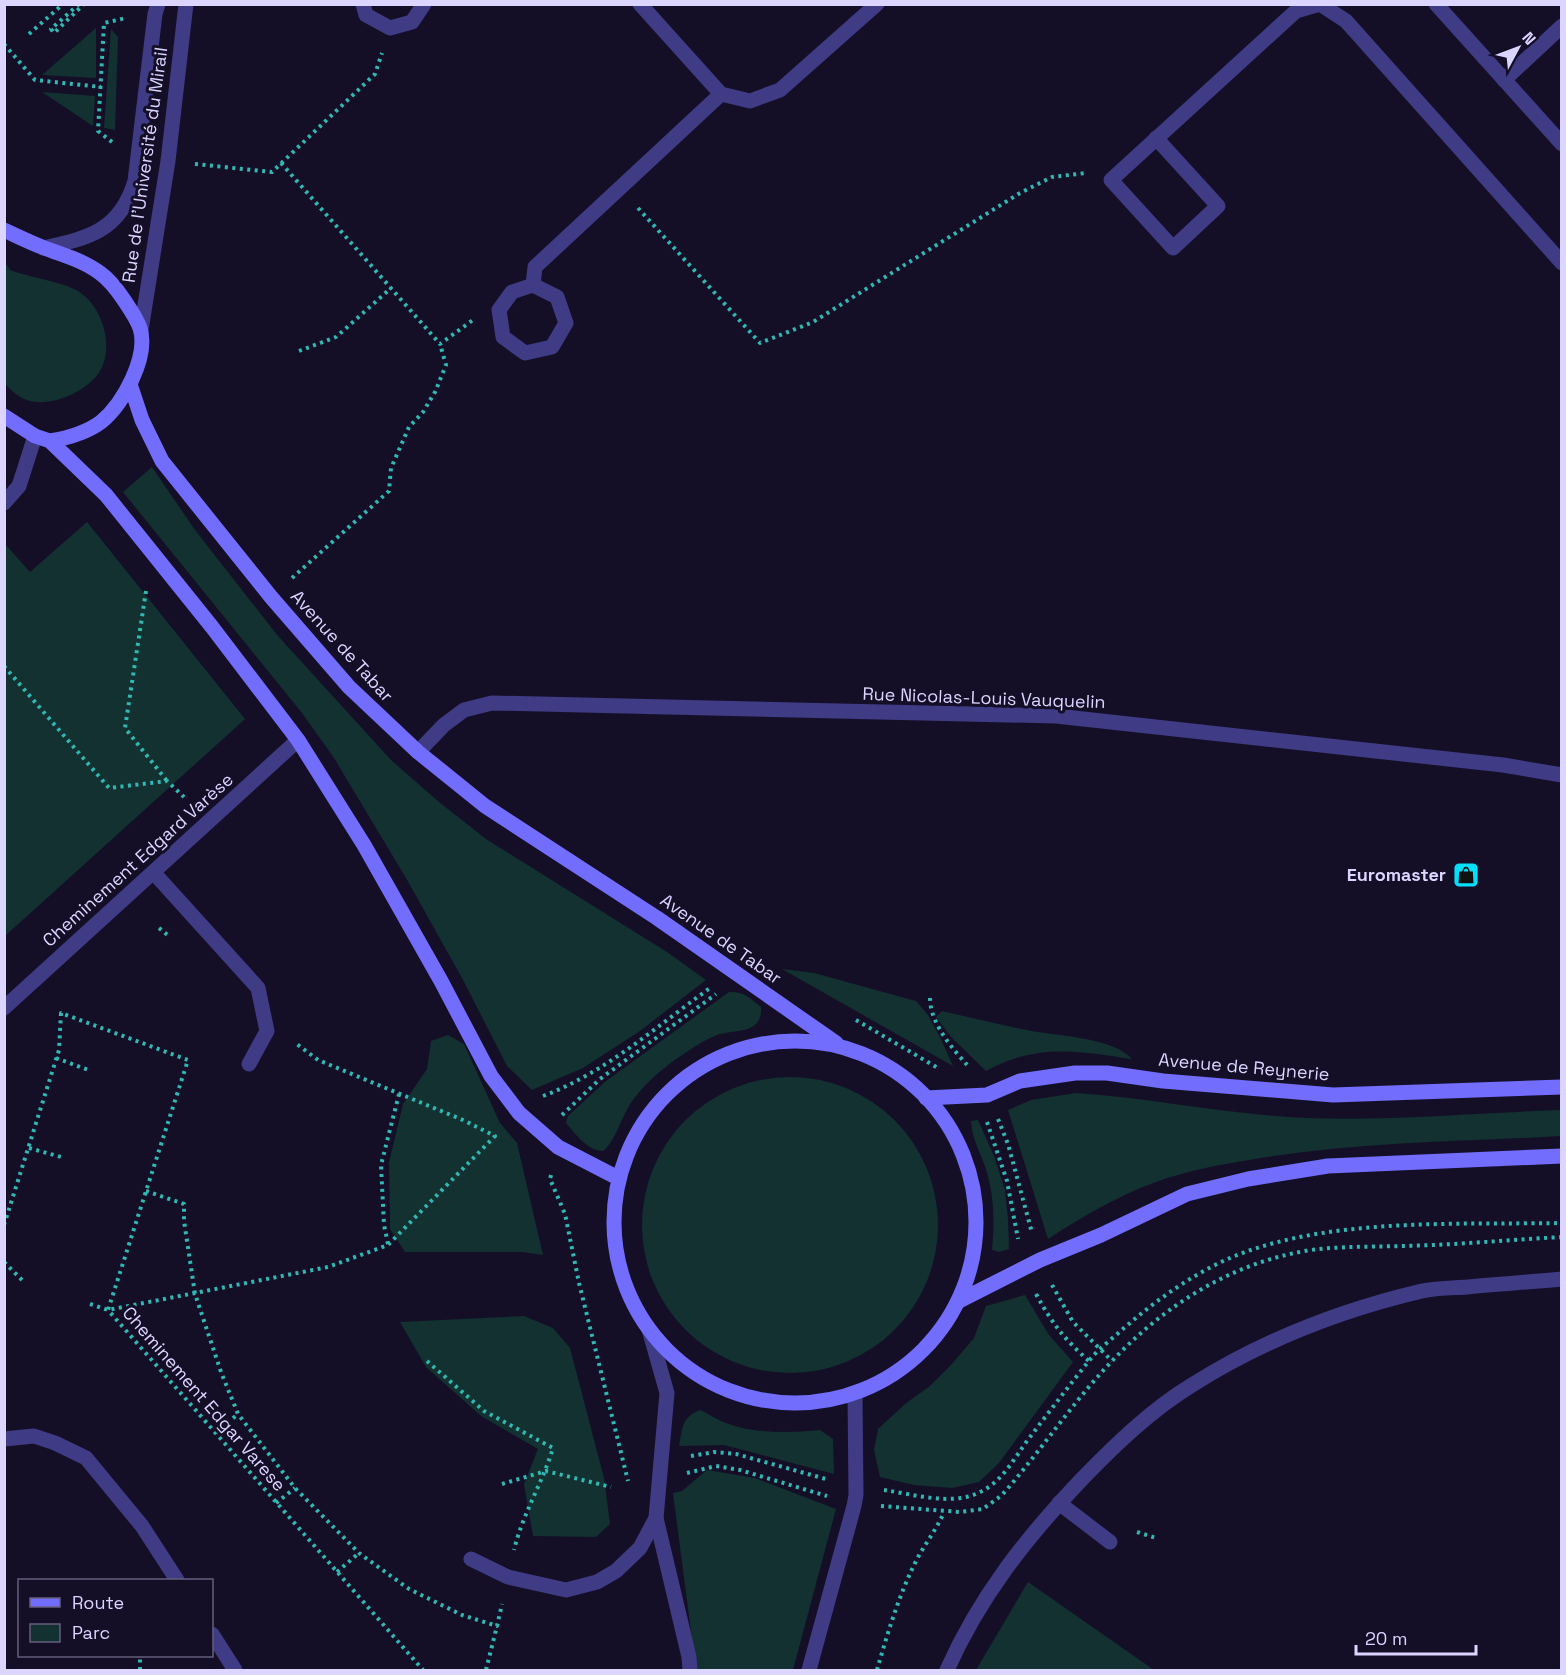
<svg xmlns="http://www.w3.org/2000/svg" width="1566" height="1675" font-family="'Space Grotesk',sans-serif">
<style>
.green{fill:#123130}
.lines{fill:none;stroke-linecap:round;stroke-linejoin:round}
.path{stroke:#30b8b2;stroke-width:4;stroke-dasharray:3 4.5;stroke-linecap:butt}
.service{stroke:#3f3b85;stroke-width:15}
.minor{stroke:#3f3b85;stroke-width:15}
.tertiary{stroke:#3f3b85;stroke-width:15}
.secondary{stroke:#736dfe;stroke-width:15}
.labels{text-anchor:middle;stroke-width:6;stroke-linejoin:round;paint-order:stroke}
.street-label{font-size:18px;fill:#dbd5ff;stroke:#140f27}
.poi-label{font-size:18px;font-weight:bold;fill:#dbd5ff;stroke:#140f27;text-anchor:end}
</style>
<rect width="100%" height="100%" fill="#140f27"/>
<g class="green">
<polygon points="96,28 96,78 42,75"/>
<polygon points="111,29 118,37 115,130 104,128"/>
<polygon points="42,92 95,96 93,126"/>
<path d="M5 262 10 270C31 278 56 280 76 290 102 304 115 346 100 371 87 392 50 408 27 400 18 397 11 390 5 384Z"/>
<polygon points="152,467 195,530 278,636 391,760 439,802 486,839 667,952 706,980 640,1031 583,1068 532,1090 507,1066 462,978 406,878 334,758 302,713 123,492"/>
<polygon points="87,522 245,719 5,936 5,544 30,572"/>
<polygon points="782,969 814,973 916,1001 928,1015 940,1037 953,1066"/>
<path d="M729 992C744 991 750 998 761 1007 763 1035 735 1029 717 1035 707 1039 697 1045 688 1051 668 1064 647 1080 633 1100 622 1114 616 1141 603 1151 586 1150 576 1134 566 1123L568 1116 606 1081Z"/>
<path d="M942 1011C972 1018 1002 1025 1032 1031 1060 1036 1114 1038 1132 1059 1079 1051 1036 1043 986 1071L951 1037 936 1017Z"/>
<polygon points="448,1035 464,1044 500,1123 517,1143 543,1255 522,1252 405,1252 390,1229 389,1162 403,1104 427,1069 431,1041"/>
<circle cx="790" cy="1225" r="148"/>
<path d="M1076 1093C1153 1098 1229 1115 1307 1118 1391 1121 1477 1113 1561 1110V1136C1457 1142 1351 1142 1249 1160 1218 1165 1186 1171 1156 1182 1117 1196 1082 1217 1048 1239L1008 1110 1031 1100Z"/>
<path d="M978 1120 994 1156 1005 1190 1008 1219 1009 1249 999 1252 992 1250C995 1221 994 1193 985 1166 979 1150 972 1138 971 1121Z"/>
<polygon points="1025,1295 1049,1335 1073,1362 999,1463 979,1482 952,1488 914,1485 880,1477 874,1450 878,1429 905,1404 930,1386 951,1365 974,1338 986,1306"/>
<polygon points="524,1316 553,1328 570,1348 604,1478 610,1524 596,1537 533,1536 524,1484 538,1449 481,1416 426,1367 400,1322"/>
<path d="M700 1410C709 1414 717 1420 726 1423 753 1434 791 1433 820 1430L833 1439 834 1474 724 1445 679 1446C683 1427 681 1418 700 1410Z"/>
<polygon points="707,1470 755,1478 836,1509 793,1670 696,1670 673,1493 682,1491"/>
<polygon points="1028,1582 1154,1670 976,1670"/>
</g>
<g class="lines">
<g class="path">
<polyline points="79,4 51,29 54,33 84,4"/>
<polyline points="29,34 63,4"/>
<polyline points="4,44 35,80 101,87"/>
<polyline points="112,142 98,131 104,23 126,18"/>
<polyline points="281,163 440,344 473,320"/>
<polyline points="195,164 272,172 375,74 382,53"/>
<polyline points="638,208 760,343 813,322 1020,193 1052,177 1086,173"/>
<polyline points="299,351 336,337 391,288"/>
<polyline points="292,578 389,491 391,468 409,427 423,412 435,392 446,365 440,344"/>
<polyline points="146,591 125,728 167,781"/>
<polyline points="4,666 109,788 167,781 184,797"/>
<polyline points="159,928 170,937"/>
<path d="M930 998C930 1023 952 1048 968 1066"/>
<polyline points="856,1020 938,1068"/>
<polyline points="56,1058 91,1071"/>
<path d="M543 1096C605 1073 657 1026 710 988"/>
<polyline points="562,1115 600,1079 716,994"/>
<polyline points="998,1119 1008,1144 1032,1233"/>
<polyline points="987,1122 1007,1181 1018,1239"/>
<polyline points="29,1148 61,1157"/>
<polyline points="551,1175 550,1179 565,1214 579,1283 628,1481"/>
<polyline points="146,1191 184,1204 184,1221 195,1294 221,1372 238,1414 295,1488 359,1553 409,1589 462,1615 497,1626 502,1604"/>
<polyline points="4,1225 59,1050 61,1013 188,1060 108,1310 423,1670"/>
<polyline points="388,1244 384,1225 381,1165 399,1094"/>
<polyline points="4,1262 22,1280"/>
<polyline points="1052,1285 1073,1322 1112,1361"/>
<path d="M1036 1294C1052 1323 1064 1339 1089 1361"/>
<polyline points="90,1304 108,1310 328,1267 388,1245 495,1136 463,1120 318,1060 294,1042"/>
<path d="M427 1361 484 1411 553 1448C542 1484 523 1513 514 1550"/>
<polyline points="216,1433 238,1414"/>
<polyline points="691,1456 714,1452 736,1454 826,1479"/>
<polyline points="687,1473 716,1466 740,1470 827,1496"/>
<polyline points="502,1484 546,1471 611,1487"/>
<path d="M884 1490C913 1494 950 1506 978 1493 1003 1482 1014 1458 1030 1437 1049 1412 1068 1387 1088 1362 1098 1349 1112 1339 1124 1328 1153 1303 1183 1281 1217 1264 1314 1216 1455 1225 1562 1223"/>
<polyline points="276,1503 295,1488"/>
<path d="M881 1506 960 1512 983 1509 1002 1495C1040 1452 1072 1403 1112 1361 1166 1304 1233 1262 1311 1250 1342 1246 1372 1247 1402 1246 1455 1245 1508 1240 1562 1237"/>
<polyline points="1137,1532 1156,1538"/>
<polyline points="337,1572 359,1553"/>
<polyline points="140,1670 140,1656"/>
<polyline points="486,1670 497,1626"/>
<path d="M877 1670C887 1635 898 1598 914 1565 923 1546 936 1531 944 1512"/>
</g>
<g class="service">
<polyline points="1436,4 1562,144"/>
<polyline points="1504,80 1562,26"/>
<polyline points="4,503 19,486 35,436"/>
<polyline points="154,873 258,988 267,1031 249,1064"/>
<polyline points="4,1439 34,1436 55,1443 86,1458 142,1526 177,1580"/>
<polyline points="1059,1503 1110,1542"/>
<polyline points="471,1559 508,1577 566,1590 597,1582 616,1571 640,1548 656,1518"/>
<polyline points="212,1634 235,1670"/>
</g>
<g class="minor">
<polyline points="363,4 366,15 390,28 412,22 424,4"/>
<polyline points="640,4 721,94 750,101 780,90 877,4"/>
<polyline points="1320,4 1346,21 1562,263"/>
<polyline points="1156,138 1218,206 1173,248 1111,180 1296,11 1320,4"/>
<path d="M43 248C89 238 120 231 135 181L155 14 158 4"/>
<polyline points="533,285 535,267 721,94"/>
<polygon points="533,285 557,297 566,323 552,347 525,353 503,337 499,310 512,292"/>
<polyline points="141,330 168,161 186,4"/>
<polyline points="418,752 444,725 464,710 492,703 1056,716 1503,765 1562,775"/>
<polyline points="4,1008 298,740"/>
<path d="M947 1670C980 1596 1026 1538 1082 1479 1115 1445 1151 1410 1192 1385 1262 1341 1341 1310 1422 1291 1436 1288 1452 1288 1467 1287 1498 1284 1530 1282 1562 1279"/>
</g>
<g class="tertiary">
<polyline points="650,1333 667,1393 656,1518 689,1657 690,1670"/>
<polyline points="809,1670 854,1506 856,1495 855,1394"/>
</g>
<g class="secondary">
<path d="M4 230C17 236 29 242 42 247 62 255 83 260 100 273 110 280 118 291 124 300 130 309 137 319 140 328 149 357 123 404 101 422 86 433 68 438 50 441"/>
<polyline points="130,384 142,420 162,461 271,597 349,687 418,752 485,806 657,918 836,1043"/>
<polyline points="4,416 35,436 50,441 106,495 212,627 298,740 364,845 441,981 491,1076 519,1113 558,1147 618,1178"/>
<circle cx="795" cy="1222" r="181"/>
<polyline points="926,1098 987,1095 1020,1081 1075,1073 1107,1073 1163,1081 1333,1095 1562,1087"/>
<polyline points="959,1301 1040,1260 1101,1235 1187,1194 1248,1179 1328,1166 1562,1156"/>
</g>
</g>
<defs>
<symbol id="shop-square" viewBox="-11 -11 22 22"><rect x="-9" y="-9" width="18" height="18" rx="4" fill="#03e0fd" stroke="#140f27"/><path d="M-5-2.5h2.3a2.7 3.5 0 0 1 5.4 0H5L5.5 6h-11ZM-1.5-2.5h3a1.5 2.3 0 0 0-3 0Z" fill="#111"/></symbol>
</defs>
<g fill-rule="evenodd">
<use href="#shop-square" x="1451" y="860" width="30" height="30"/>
</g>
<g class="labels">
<g class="street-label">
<text transform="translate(145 165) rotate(-82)" y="6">Rue de l'Université du Mirail</text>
<text transform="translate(342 646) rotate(48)" y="6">Avenue de Tabar</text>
<text transform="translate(984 698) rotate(2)" y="6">Rue Nicolas-Louis Vauquelin</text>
<text transform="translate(138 860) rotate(-42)" y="6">Cheminement Edgard Varèse</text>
<text transform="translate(721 939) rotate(35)" y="6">Avenue de Tabar</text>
<text transform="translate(1244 1067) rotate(5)" y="6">Avenue de Reynerie</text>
<text transform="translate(204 1399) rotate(49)" y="6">Cheminement Edgar Varese</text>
</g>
<g class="poi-label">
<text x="1446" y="881">Euromaster</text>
</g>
</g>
<rect width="1566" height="1675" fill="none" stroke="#dbd5ff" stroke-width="12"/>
<rect x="18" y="1579" width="195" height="78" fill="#140f27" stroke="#645e7d" stroke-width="1.5"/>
<rect x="30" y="1598" width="30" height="9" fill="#736dfe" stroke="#645e7d" stroke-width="1.5"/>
<text x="72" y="1609" font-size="18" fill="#dbd5ff">Route</text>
<rect x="30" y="1624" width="30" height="18" fill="#123130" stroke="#645e7d" stroke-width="1.5"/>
<text x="72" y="1639" font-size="18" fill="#dbd5ff">Parc</text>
<g transform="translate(1518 48) rotate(49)" stroke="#140f27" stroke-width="4.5" paint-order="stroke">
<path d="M0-4.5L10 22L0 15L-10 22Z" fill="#dbd5ff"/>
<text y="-9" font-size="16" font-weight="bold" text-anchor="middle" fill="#dbd5ff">N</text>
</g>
<path d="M1356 1645v9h120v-9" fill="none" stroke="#dbd5ff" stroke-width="3"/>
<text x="1365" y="1645" font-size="18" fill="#dbd5ff" stroke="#140f27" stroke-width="4.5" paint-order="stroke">20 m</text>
</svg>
